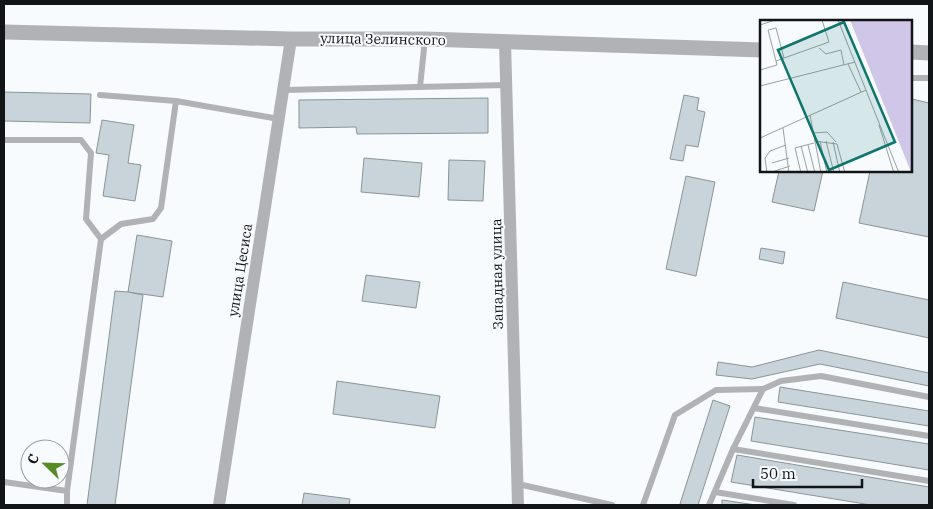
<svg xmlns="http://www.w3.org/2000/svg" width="933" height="509" font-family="'IBM Plex Serif',serif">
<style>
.building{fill:#c8d4d9;stroke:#899499}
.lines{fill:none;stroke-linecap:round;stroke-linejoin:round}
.service{stroke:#b1b2b6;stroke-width:6}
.minor{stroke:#b1b2b6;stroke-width:12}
.tertiary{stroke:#b1b2b6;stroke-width:15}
.labels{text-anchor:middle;stroke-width:4;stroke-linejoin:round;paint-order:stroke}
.street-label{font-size:14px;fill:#121518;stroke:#f8fbfe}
.inset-road{fill:none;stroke:#9c9fa2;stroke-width:1}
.view{fill:#0f766e;fill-opacity:0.15;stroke:#0f766e;stroke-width:2.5}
.inset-edge{fill:none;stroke:#121518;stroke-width:2.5}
</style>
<rect width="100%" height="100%" fill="#f8fbfe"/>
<g class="building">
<polygon points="4,92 91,94 90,123 4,121"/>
<polygon points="684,95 699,98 697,110 705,112 698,147 686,145 683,161 670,159"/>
<polygon points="488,98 488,133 357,134 356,127 299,128 299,100"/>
<polygon points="912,99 929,103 929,237 859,223 870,171 912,171"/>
<polygon points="102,120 134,125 128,163 141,165 135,201 103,196 109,155 96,153"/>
<polygon points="364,158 422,163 419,197 361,192"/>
<polygon points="449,160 485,161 483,201 448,200"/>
<polygon points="779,171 823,171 814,211 772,202"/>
<polygon points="686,176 715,182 696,276 666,269"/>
<polygon points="137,235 172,241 163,297 128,292"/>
<polygon points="761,248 785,252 783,264 759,259"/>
<polygon points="366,275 420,282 416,308 362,301"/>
<polygon points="843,282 929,300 929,338 836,318"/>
<polygon points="115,291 128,292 143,295 115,505 87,505"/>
<polygon points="819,350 929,373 929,386 820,364 752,379 716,375 718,362 752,367"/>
<polygon points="337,381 440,396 435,428 333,414"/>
<polygon points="780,387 929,411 929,426 778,402"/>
<polygon points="713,400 730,406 698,505 684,505 680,504"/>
<polygon points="755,417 929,444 929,470 751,441"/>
<polygon points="737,455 929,487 929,505 871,505 731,482"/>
<polygon points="304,493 350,499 349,505 302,505"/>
<polygon points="722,500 756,505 722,505"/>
</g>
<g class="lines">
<g class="service">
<polyline points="912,78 929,78"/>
<polyline points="420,87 425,39"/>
<polyline points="283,90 507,85"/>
<polyline points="100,95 176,101"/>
<polyline points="4,140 81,140 91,153 86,219 101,239 67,491"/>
<polyline points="101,239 121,224 153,219 161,208 176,101 279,119"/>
<polyline points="754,408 929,436"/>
<polyline points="733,449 929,481"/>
<polyline points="4,482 67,491 67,505"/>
<polyline points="518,484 612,505"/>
<polyline points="715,492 794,505"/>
<polyline points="643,505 675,415 716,390 763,389"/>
<polyline points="709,505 733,449 763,389 781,381 821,376 929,397"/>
</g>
<g class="minor">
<polyline points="505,42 518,505"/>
<polyline points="219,505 291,39"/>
</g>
<g class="tertiary">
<polyline points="4,32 291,39 425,39 762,50"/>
<polyline points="912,52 929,53"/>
</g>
</g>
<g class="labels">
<g class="street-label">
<text transform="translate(383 39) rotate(1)" y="5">улица Зелинского</text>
<text transform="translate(240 270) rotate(-81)" y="5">улица Цесиса</text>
<text transform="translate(497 274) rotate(-91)" y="5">Западная улица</text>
</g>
</g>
<g transform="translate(760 20)">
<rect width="152" height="152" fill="#f8fbfe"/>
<path d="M90 0H152V152H151Z" fill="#cfc6e8"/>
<path class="inset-road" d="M78 0 139 153M0 5 15 0M59 28 66 34 81 30 84 45M24 38 69 22 62 0M88 44 101 72M0 50 17 45 8 10 16 8 24 38 16 41M0 66 95 42M50 95 61 153M119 105 134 153M23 108 29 153M53 113 67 112 76 122M0 118 106 70M54 121 77 124 85 153M60 121 67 153M66 121 74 153M73 122 80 153M48 125 55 153M41 126 48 153M12 143 29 138M12 152 30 146M7 153 5 138 10 131 26 125M41 153 35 128 54 123"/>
<path class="view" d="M84 2 135 122 69 150 18 30Z"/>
<rect width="152" height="152" class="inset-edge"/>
</g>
<rect width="933" height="509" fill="none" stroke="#121518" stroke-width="10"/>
<g transform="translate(45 464) rotate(293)"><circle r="24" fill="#f8fbfe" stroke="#9c9fa2"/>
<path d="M0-4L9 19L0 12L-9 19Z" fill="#568c25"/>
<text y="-8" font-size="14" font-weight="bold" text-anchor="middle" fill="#121518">С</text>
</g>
<path d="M753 479v8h109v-8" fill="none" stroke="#121518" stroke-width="2.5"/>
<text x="760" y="479" font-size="15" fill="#121518" stroke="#f8fbfe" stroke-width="4" paint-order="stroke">50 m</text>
</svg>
